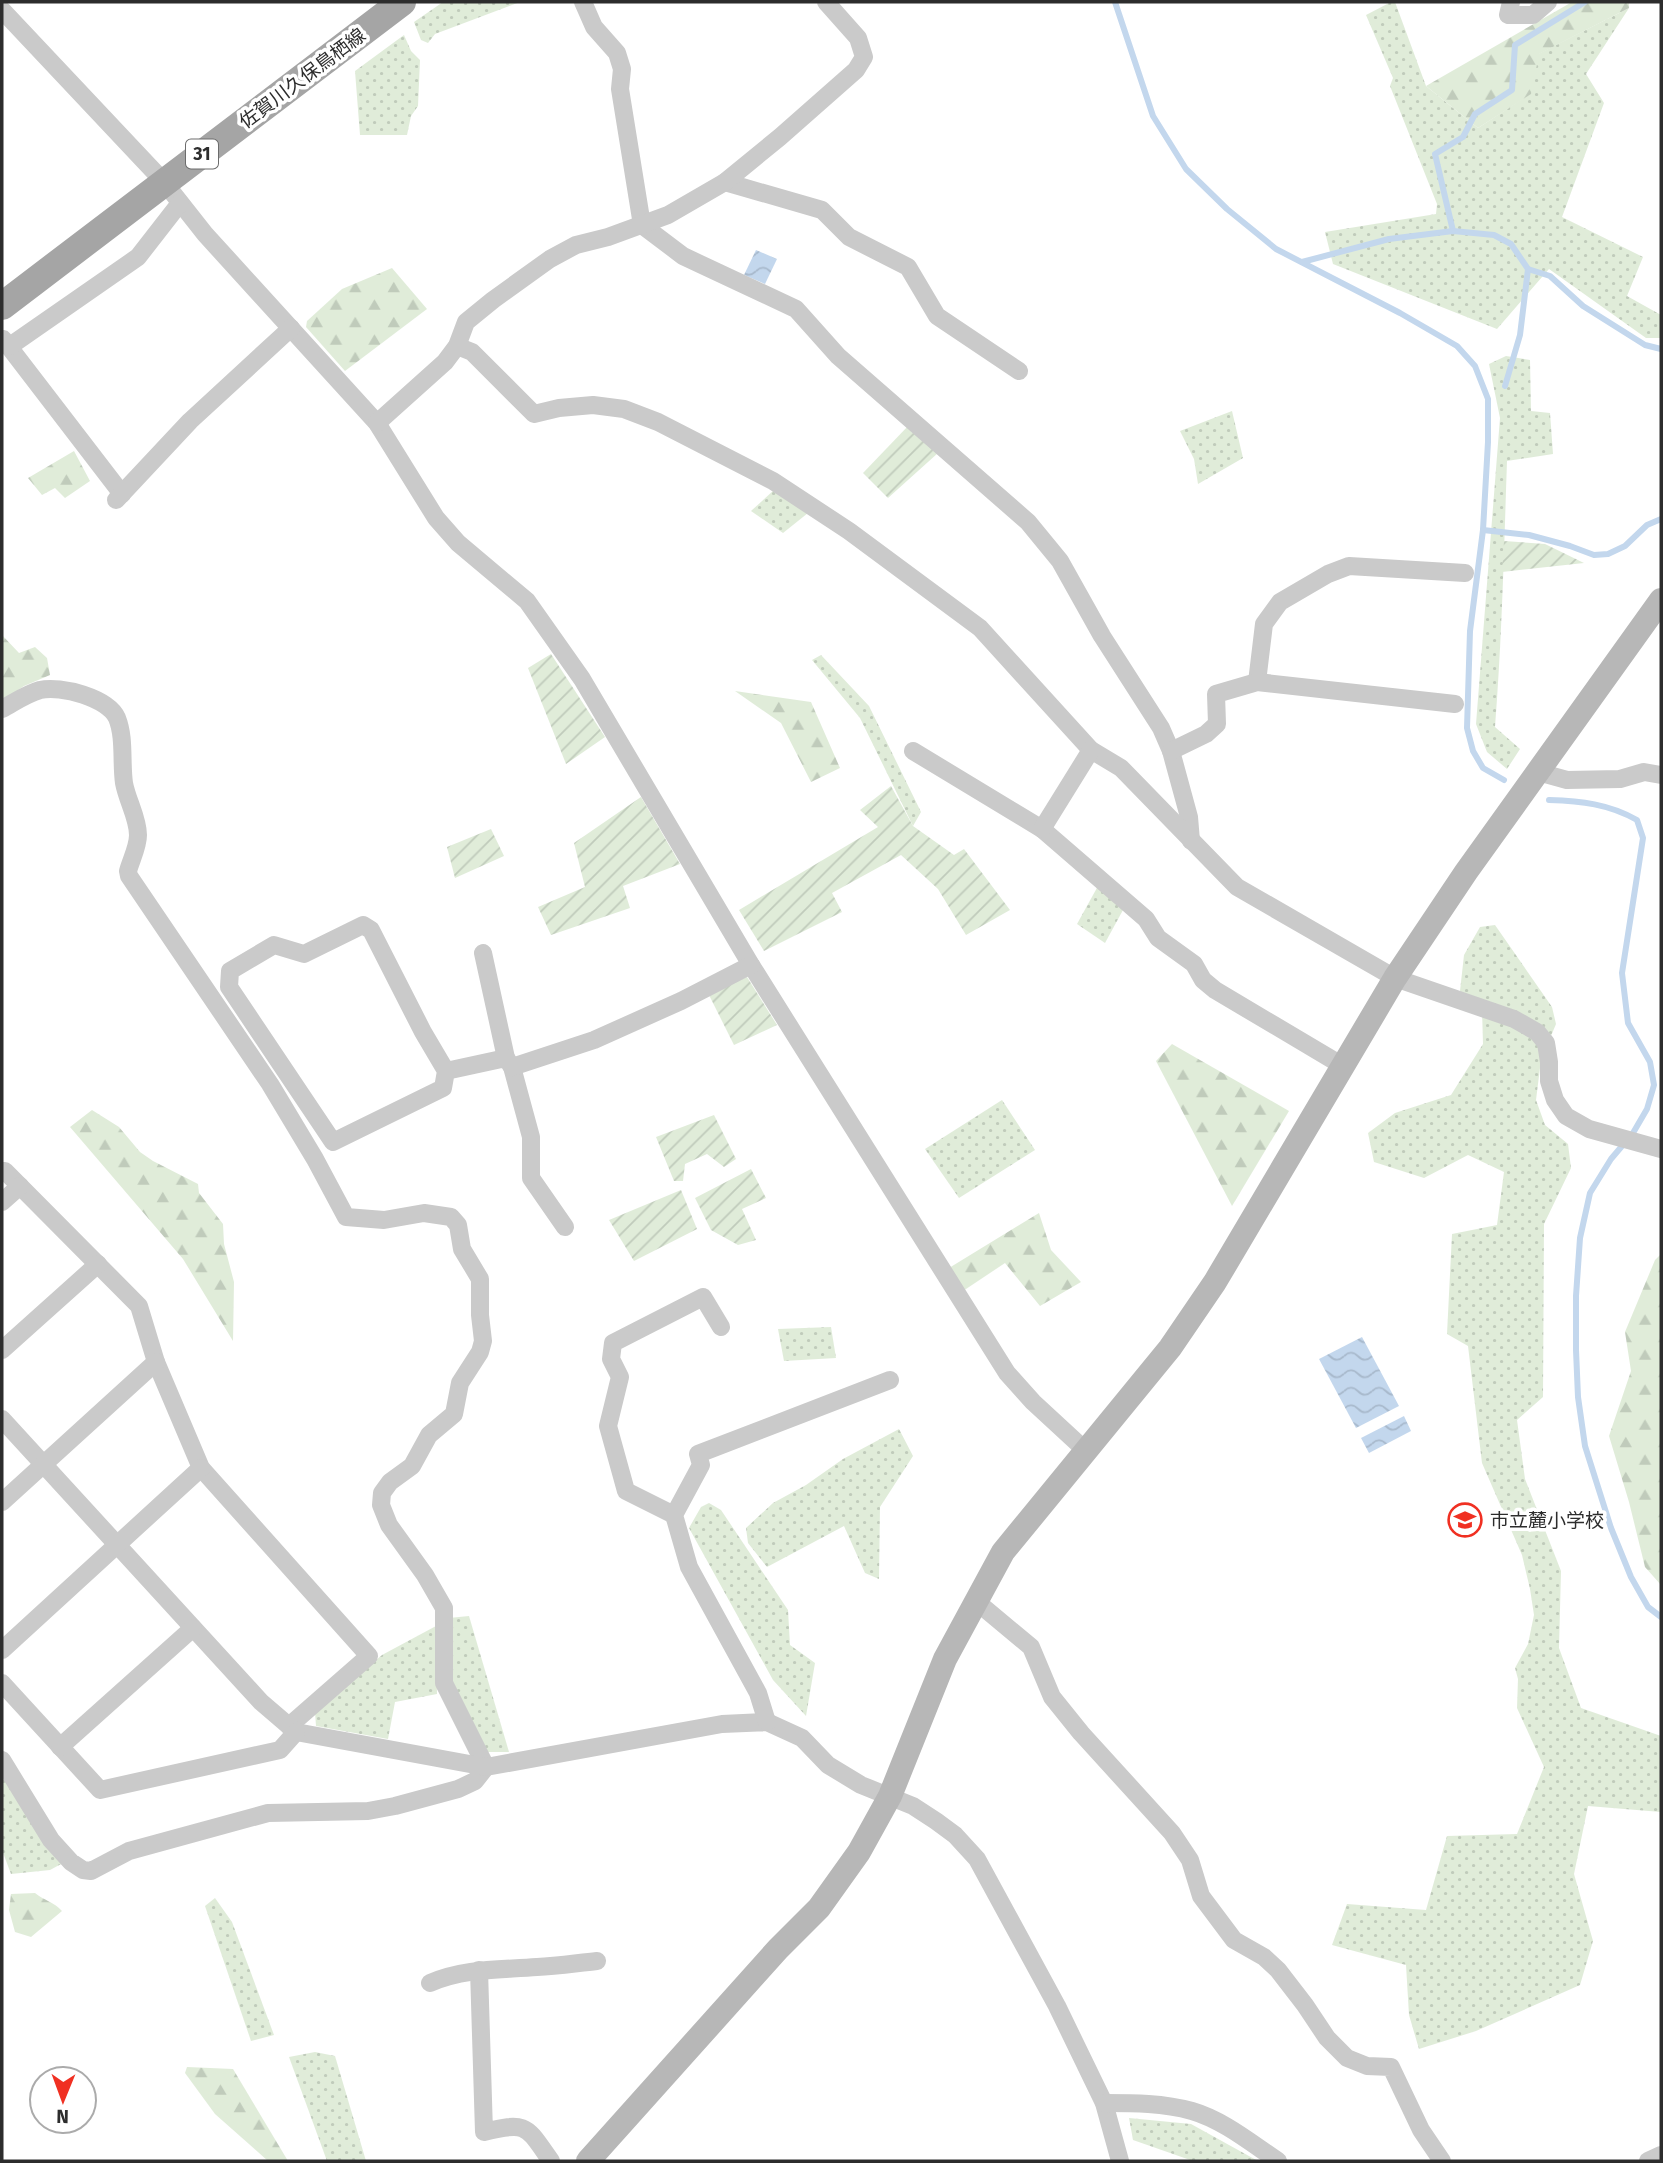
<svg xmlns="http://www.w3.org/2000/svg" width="1663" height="2163" font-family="'Fira Sans','Noto Sans JP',sans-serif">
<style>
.grass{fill:url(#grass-dots)}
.forest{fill:url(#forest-firs)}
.garden{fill:url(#garden-furrows)}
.water{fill:url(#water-waves)}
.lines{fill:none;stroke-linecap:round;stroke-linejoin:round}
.stream{stroke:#c3d7ed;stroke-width:6}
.street{stroke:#cacaca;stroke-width:18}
.secondary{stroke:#b7b7b7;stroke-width:24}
.primary{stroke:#a5a5a5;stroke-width:28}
.labels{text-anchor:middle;stroke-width:7;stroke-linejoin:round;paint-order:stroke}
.shield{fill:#fff;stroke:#6c6c6c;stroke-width:2}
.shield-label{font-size:18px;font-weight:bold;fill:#2d2d2d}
.street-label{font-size:19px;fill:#2d2d2d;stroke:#fff}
.poi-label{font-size:19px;fill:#2d2d2d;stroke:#fff;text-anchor:start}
</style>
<defs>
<pattern id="grass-dots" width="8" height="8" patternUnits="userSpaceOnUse" patternTransform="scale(1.75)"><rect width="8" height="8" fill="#e0ecd9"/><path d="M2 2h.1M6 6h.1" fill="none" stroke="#c0cbbb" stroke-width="1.8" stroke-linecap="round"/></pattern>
<pattern id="forest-firs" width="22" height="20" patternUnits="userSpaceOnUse" patternTransform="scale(1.75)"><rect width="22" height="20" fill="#e0ecd9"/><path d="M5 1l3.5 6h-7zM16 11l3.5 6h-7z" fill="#c0cbbb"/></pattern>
<pattern id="garden-furrows" width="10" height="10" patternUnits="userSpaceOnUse" patternTransform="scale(1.75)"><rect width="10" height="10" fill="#e0ecd9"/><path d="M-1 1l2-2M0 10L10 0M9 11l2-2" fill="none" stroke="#c0cbbb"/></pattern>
<pattern id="water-waves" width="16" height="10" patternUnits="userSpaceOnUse" patternTransform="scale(1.75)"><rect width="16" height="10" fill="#c3d7ed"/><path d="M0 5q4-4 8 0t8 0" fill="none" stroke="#a8b9cc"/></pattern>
</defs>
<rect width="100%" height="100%" fill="#fff"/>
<g class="grass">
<polygon points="443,2 520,2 435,34 428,43 421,40 414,22"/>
<polygon points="1391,2 1395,2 1426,86 1478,128 1530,94 1538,54 1629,8 1586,74 1604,103 1562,217 1643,257 1627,296 1661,315 1661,338 1646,338 1549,269 1497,329 1333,264 1325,232 1436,214 1437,204 1390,86 1393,78 1366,15"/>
<polygon points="404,35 411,51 420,60 418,106 411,116 407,135 360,135 355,71"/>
<path d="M1506 356 1530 360 1531 411 1550 413 1553 454 1507 461C1504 549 1502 638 1495 727L1520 749 1507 769 1487 752 1476 724 1500 418 1489 364Z"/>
<polygon points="1232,411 1243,458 1198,484 1194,459 1180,431"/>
<polygon points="774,490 808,513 783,533 751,511"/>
<polygon points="821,655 869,706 921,812 913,826 860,718 812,660"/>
<polygon points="1098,886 1123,910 1105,943 1077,924"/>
<polygon points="1495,925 1552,1007 1556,1024 1541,1060 1536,1100 1545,1125 1568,1144 1571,1168 1544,1224 1543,1397 1517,1420 1525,1479 1561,1571 1559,1648 1581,1708 1661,1736 1661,1812 1588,1806 1574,1874 1593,1941 1580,1985 1476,2031 1419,2049 1409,2015 1406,1965 1332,1945 1347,1904 1426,1910 1447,1836 1517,1834 1544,1767 1517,1708 1518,1679 1515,1668 1528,1644 1534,1615 1530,1589 1522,1555 1482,1463 1468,1346 1447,1334 1452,1234 1497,1225 1504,1172 1468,1155 1424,1178 1374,1162 1368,1133 1395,1113 1451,1095 1483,1044 1482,1009 1460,991 1464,955 1480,927"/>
<polygon points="1002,1100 1035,1150 959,1198 925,1149"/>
<polygon points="831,1327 836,1358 784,1361 778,1329"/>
<polygon points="899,1429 913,1456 880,1507 879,1579 865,1573 844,1526 767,1567 748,1543 746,1528 773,1503 806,1485 843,1459"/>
<polygon points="709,1503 721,1510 788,1610 790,1645 815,1663 806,1716 773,1680 689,1528 701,1507"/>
<polygon points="469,1616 509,1752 487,1752 448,1676 449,1618"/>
<polygon points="436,1626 437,1694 395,1702 388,1739 316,1726 315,1712 382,1655"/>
<polygon points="2,1772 63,1863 50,1870 11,1874 2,1850"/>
<polygon points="215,1898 232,1922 274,2035 251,2041 205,1906"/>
<polygon points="315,2052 335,2056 366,2161 327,2161 289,2057"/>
<polygon points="1129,2118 1191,2124 1258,2161 1193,2161 1133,2140"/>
</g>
<g class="forest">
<polygon points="1572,2 1629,2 1629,8 1539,54 1531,94 1478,128 1426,86"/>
<polygon points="392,268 427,309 345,371 306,327 307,321 342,289"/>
<polygon points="74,451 90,481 65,498 55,488 42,495 28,478"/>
<polygon points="2,635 19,653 35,647 47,658 50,675 24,686 2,701"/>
<polygon points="735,691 811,702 840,768 811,782 781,723"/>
<polygon points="1172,1044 1289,1111 1232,1206 1156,1061"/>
<polygon points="92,1110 119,1127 140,1152 153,1161 198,1184 199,1193 223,1224 224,1244 234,1282 233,1341 183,1259 70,1127"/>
<polygon points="1039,1213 1051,1250 1081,1282 1040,1306 1005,1263 963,1291 949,1268"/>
<polygon points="1661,1254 1661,1585 1645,1567 1629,1502 1609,1436 1631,1371 1625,1332 1655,1260"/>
<path d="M35 1893C45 1901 54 1902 62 1911L31 1937 15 1932 9 1910 11 1894Z"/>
<polygon points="187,2067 233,2069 288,2161 268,2161 215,2114 185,2073"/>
</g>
<g class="garden">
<polygon points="909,425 938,453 888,498 863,473"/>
<polygon points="1504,541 1545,544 1584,563 1502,572"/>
<polygon points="551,654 605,737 566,764 528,668"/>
<polygon points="891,786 913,826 954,855 964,849 1010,910 966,935 938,889 901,855 832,893 842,912 764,951 739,910 878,827 860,810"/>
<polygon points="641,797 680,864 623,886 630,908 551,935 538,907 585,887 574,843"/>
<polygon points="491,829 504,856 455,878 447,847"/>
<polygon points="747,977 777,1025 734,1045 708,993"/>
<polygon points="714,1115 736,1159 724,1167 707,1154 685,1164 683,1181 674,1181 656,1137"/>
<polygon points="751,1169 766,1198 742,1209 756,1240 738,1245 711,1230 695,1198"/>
<polygon points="681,1190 697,1229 634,1261 609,1220"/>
</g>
<g class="water">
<polygon points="756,250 777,259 765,284 744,275"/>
<polygon points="1362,1337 1399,1406 1356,1428 1319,1359"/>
<polygon points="1404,1416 1411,1431 1369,1453 1361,1438"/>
</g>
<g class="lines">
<g class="stream">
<polyline points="1115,2 1153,116 1186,169 1227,209 1276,249 1400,313 1457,346 1475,366 1488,399 1488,442 1483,530 1470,631 1467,728 1473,751 1483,768 1504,780"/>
<polyline points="1453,231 1435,154 1463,137 1475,114 1512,90 1515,45 1585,2"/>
<polyline points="1302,262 1389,239 1453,231 1494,235 1511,244 1528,269 1550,276 1583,306 1645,345 1661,349"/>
<polyline points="1505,386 1520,335 1528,269"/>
<polyline points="1483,530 1529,535 1570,546 1594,555 1608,554 1625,546 1647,525 1661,519"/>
<path d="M1549 800C1581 801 1609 804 1637 820L1643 838 1622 973 1628 1023 1650 1062 1654 1085 1647 1109 1633 1133 1611 1159 1590 1193 1580 1238 1576 1296V1350L1578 1397 1585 1446 1611 1528 1631 1577 1648 1607 1661 1617"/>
</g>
<g class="street">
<polyline points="583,2 594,27 617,53 622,69 620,89 642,225 683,256 796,309 838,356 1028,522 1060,561 1102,636 1161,728 1171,751 1189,817 1191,841"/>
<polyline points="1511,2 1508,15 1533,15 1548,2"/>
<polyline points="2,10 164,182 205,234 377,423 436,518 458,543 527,601 582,679 751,965 1007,1373 1033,1402 1085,1450"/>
<polyline points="725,182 822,210 849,237 908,267 937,316 1019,371"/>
<polyline points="3,339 122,494"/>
<polyline points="10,346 138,257 180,203"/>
<polyline points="457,346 472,352 534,414 559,408 593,405 624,409 658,422 773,481 849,531 980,628 1091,750 1121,768 1237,887 1395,978 1514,1019 1537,1032 1546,1043 1549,1062 1549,1081 1555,1100 1566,1116 1589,1129 1661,1149"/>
<polyline points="377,423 445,362 457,346 466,322 493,300 550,259 576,245 608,237 668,215 725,182 780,137 856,70 864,57 858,38 826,2"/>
<polyline points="116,500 190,421 291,328"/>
<polyline points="1257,682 1264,624 1280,602 1328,574 1349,566 1465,573"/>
<path d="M2 709C15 702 26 694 40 690 61 685 108 698 117 718 125 738 121 762 124 783 127 800 138 818 138 835 138 847 131 860 128 871L129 876 270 1084 315 1159 346 1217 384 1220 424 1213 451 1217 458 1225 462 1249 480 1279V1315L483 1341 480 1352 460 1383 454 1414 429 1435 412 1466 390 1482 382 1493 381 1505 389 1525 425 1575 444 1608V1683L486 1767 475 1781 458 1789 395 1806 368 1811 268 1813 129 1851 91 1871 83 1870 71 1862 51 1840 2 1760"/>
<polyline points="913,751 1042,829 1146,919 1158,938 1194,964 1203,980 1215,990 1343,1066"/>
<polyline points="1171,751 1206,734 1217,724 1216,694 1257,682 1455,704"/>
<polyline points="1538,772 1567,780 1620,779 1644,772 1661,775"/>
<polyline points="1042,829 1091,750"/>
<polyline points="483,953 506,1058"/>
<polyline points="512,1067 531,1137 531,1178 565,1227"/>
<polyline points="446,1071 423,1032 371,930 363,925 304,954 274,945 230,971 229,987 333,1142 443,1088 446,1071 506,1058 512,1067 594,1040 681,1001 751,965"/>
<polyline points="2,1171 5,1171 139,1306 156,1362 201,1468 369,1656 289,1726"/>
<polyline points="2,1202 20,1186"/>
<polyline points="2,1350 98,1264"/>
<polyline points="2,1419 261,1702 296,1732 486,1767 722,1724 767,1722 802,1738 828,1765 861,1785 913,1806 936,1821 955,1835 977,1859 1057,2006 1104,2103 1120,2161"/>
<polyline points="2,1502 156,1362"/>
<polyline points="674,1515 626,1491 608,1426 620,1377 611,1359 613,1343 703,1297 721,1327"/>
<polyline points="977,1602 1031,1647 1052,1697 1081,1733 1172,1833 1190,1860 1201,1896 1234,1940 1264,1957 1278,1970 1305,2005 1327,2038 1347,2058 1367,2066 1391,2067 1421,2130 1442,2161"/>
<polyline points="2,1650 201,1468"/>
<polyline points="2,1683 100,1790 280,1750 296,1732"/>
<polyline points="767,1722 758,1693 689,1567 674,1515 701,1465 698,1454 890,1380"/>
<polyline points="60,1747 193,1628"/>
<path d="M479 1970 484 2132C528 2121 526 2126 551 2161"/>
<path d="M430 1983C465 1968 500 1970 537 1967 557 1966 577 1963 597 1961"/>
<path d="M1104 2103C1134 2103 1163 2103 1192 2111 1223 2120 1251 2143 1278 2161"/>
<polyline points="1648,2161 1661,2155"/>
</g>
<polyline class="secondary" points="588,2161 778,1949 819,1908 859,1852 890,1796 945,1659 1003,1552 1170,1348 1215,1282 1395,978 1466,872 1661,600"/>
<polyline class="primary" points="2,306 402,2"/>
</g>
<defs>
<symbol id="school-ring" viewBox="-11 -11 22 22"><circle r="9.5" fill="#fff" stroke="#f03022" stroke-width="1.5"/><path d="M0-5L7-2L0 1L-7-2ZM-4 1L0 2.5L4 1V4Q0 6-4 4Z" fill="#f03022"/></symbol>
</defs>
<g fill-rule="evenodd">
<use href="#school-ring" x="1446" y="1501" width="38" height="38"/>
</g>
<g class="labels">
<rect class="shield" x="186" y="139.5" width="32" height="29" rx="5"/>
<g class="shield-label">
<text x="202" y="160">31</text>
</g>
<g class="street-label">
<text transform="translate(302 78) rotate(-37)" y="7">佐賀川久保鳥栖線</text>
</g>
<g class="poi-label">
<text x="1490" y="1527">市立麓小学校</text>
</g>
</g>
<rect width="1663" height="2163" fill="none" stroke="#2d2d2d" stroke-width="7"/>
<g transform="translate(63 2100) rotate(181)"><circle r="33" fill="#ffffff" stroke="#ababab" stroke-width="2"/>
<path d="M0-5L12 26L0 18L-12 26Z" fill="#f03022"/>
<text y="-10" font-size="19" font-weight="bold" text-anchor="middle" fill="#2d2d2d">N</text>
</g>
</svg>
